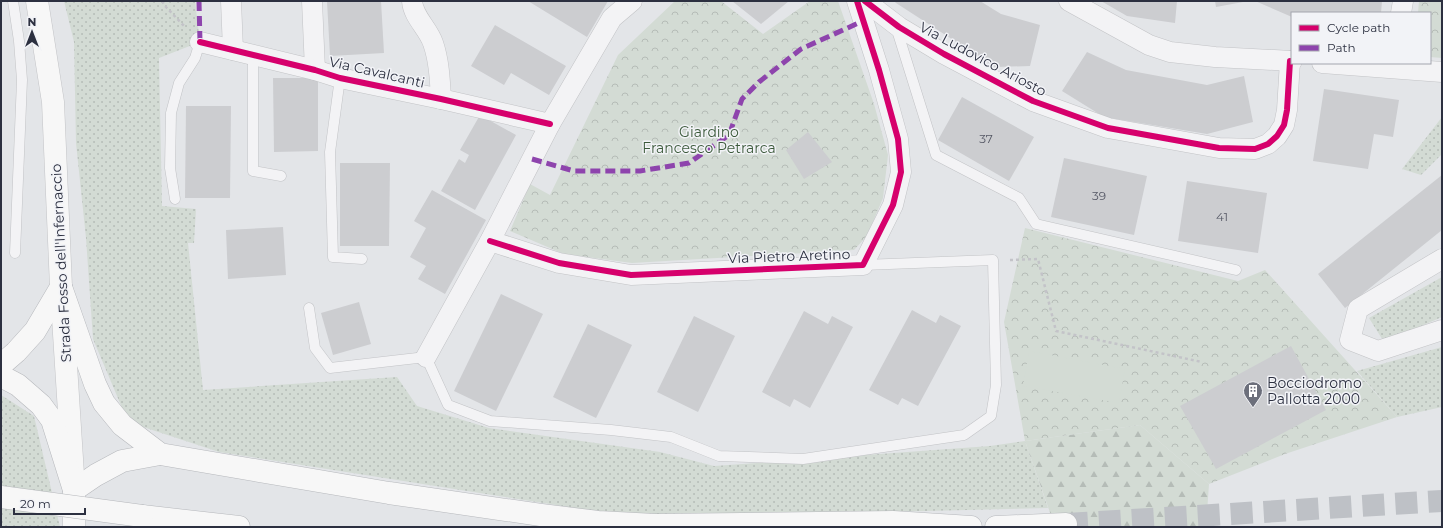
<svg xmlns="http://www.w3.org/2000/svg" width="1443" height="528" font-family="Montserrat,sans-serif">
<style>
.grass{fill:url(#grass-dots)}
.forest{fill:url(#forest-firs)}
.park{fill:url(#park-crowns)}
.pitch{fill:#d3dbd4}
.building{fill:#cccdd0}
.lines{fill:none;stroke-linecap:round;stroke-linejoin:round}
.highway-tunnel{stroke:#bec1c6;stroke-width:22;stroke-dasharray:22 11;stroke-linecap:butt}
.lane-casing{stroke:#c2c3c6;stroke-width:11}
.street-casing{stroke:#c2c3c6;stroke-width:21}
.secondary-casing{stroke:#c2c3c6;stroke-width:23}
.highway-casing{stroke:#b6b8bc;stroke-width:23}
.path{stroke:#c3c3c8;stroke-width:2.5;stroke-dasharray:3 3;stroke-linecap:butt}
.lane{stroke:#f3f3f5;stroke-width:10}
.street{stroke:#f3f3f5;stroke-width:20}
.secondary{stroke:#f7f7f7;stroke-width:22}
.highway{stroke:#f7f7f7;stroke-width:22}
.highway-bridge-casing{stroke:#b6b8bc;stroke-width:23;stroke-linecap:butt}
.highway-bridge{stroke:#f7f7f7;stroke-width:22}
.quiet{stroke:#8e44ad;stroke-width:5;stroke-dasharray:10 5;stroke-linecap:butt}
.cycleway-casing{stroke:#f2f3f7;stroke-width:8}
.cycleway{stroke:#d6006c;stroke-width:6}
.labels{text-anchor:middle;stroke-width:3;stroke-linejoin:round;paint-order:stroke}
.number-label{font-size:12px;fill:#555865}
.street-label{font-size:14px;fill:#2c3040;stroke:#f2f3f7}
.park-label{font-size:14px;fill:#3c5a3b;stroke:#f2f3f7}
.poi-label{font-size:14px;fill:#2c3040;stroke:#f2f3f7;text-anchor:start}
</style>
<defs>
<pattern id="grass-dots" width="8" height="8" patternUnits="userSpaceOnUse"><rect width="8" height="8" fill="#d3dbd4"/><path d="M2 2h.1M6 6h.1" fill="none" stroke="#b5bcb7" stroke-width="1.8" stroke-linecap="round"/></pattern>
<pattern id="forest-firs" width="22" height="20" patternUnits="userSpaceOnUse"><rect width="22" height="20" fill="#d3dbd4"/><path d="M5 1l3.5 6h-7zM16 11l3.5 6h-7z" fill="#b5bcb7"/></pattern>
<pattern id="park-crowns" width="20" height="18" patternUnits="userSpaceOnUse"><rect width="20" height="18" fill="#d3dbd4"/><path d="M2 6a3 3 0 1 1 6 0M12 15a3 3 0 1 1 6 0" fill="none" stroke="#b5bcb7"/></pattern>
</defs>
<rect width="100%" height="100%" fill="#e3e5e8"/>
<g class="grass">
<polygon points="64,1 195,1 200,42 159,58 162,206 196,209 194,243 188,243 203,390 397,377 417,406 489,428 660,452 714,466 990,446 1025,441 1048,508 639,518 219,452 128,422 93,339 86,238 76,143 74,42"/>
<polygon points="1442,117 1442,154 1421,175 1402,169"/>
<polygon points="1442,277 1442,317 1384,342 1369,318"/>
<polygon points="1442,347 1442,407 1397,417 1357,371"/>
<polygon points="1,395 34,416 60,527 1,527"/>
</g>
<polygon class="forest" points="1140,425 1209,484 1206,527 1055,527 1025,441"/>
<g class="park">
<polygon points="675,1 721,1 763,34 810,1 838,1 874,104 888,155 883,198 867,236 854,250 632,263 564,254 510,231 530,184 550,195 618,55"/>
<polygon points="1419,1 1442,1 1442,58 1430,57 1430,13 1418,13"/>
<polygon points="1025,228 1238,281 1265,270 1397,417 1285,454 1209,484 1140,425 1025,441 1004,322"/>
</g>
<polygon class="pitch" points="1029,351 1125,369 1119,403 1023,386"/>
<g class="building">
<polygon points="327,1 381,1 384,53 330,56"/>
<polygon points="528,1 608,1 587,37"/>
<polygon points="732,1 789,1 761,24"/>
<polygon points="894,1 980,1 1001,14 1040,25 1030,66 995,67 896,3"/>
<polygon points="1101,1 1177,1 1175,23 1127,16"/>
<polygon points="1215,1 1243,1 1243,2 1216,7"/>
<polygon points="1255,1 1382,1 1381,13 1292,13 1292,17"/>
<polygon points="495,25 566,66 549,95 511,73 504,85 471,66"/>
<polygon points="1087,52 1126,70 1207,85 1244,76 1253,122 1207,134 1104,117 1062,91"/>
<polygon points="273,78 318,78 318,151 274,152"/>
<polygon points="1324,89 1399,100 1393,137 1374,134 1368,169 1313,161"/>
<polygon points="962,97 1034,137 1009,181 938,140"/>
<polygon points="186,106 231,106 230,198 185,198"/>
<polygon points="480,115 516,135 475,210 441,191 459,159 465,163 469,155 460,150"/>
<polygon points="808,132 832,162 804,179 786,150"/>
<polygon points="1064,158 1147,176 1134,235 1051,217"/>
<polygon points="340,163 390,163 389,246 340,246"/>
<polygon points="1442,175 1442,230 1345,308 1318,274"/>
<polygon points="1187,181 1267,193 1258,253 1178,241"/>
<polygon points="432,190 486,220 445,294 418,279 426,266 410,257 426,228 414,221"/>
<polygon points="283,227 286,275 228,279 226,230"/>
<polygon points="501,294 543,314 496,411 454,391"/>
<polygon points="359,302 371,344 333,355 321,313"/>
<polygon points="912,310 936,323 940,315 961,326 918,406 902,398 898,405 869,390"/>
<polygon points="804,311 828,324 832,316 853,327 810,408 794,399 790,407 762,392"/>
<polygon points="694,316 735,336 698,412 657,392"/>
<polygon points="588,324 632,345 596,418 553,397"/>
<polygon points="1291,346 1326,410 1216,469 1180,406"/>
</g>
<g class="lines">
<polyline class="highway-tunnel" points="1066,524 1442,501"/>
<defs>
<g id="lane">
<polyline points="13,1 19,41 22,80 15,253"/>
<polyline points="896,27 936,155 1019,198 1036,224 1236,270"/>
<polyline points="253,54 253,171 281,176"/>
<polyline points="340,78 330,152 333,257 362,259"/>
<polyline points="175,199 170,168 171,113 179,83 195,58 200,42"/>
<polyline points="309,308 315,348 330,368 426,357 448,405 490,421 611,430 671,437 719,456 803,459 964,435 991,416 996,385 993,260 863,265"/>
</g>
<g id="street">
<polyline points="231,1 233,50"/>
<polyline points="312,1 315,70"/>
<path d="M412 1C413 17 428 28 433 43 439 60 440 80 441 99"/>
<polyline points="865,1 899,27 944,54 1033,101 1108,128 1219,148 1255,149 1268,144 1277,136 1284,125 1287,110 1290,61"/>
<polyline points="1069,1 1149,45 1170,52 1215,57 1292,61"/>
<polyline points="1401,13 1403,1"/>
<polyline points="200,42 315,70 340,78 441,99 550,124"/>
<polyline points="1322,63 1442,72"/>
<polyline points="490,241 559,263 631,275 863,265 893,205 901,172 898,139 879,70 857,1"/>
<polyline points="1442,259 1358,309 1350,340 1378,351 1442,330"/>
<polyline points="426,357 490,241 550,124 612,18 632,1"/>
</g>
<polyline id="secondary" points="37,1 53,102 61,287 74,490 74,527"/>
<g id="highway">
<polyline points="61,287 95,384 104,403 122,425 160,454 389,493 541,515 598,522 655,525 893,522 971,527"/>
<polyline points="1,365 16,352 35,331 61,287"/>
<polyline points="1,376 18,385 41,405 52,420 74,490 96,475 122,461 160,454"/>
<polyline points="142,516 239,527"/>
<polyline points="996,527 1066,524"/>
</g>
</defs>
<use href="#lane" class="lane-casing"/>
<use href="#street" class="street-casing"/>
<use href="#secondary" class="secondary-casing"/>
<use href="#highway" class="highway-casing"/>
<g class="path">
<polyline points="162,1 166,7 185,27"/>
<polyline points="1010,260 1038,259 1056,331 1202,362"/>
</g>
<use href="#lane" class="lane"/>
<use href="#street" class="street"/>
<use href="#secondary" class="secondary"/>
<use href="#highway" class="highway"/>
<defs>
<polyline id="highway-bridge" points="1,497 142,516"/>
</defs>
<use href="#highway-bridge" class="highway-bridge-casing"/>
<use href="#highway-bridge" class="highway-bridge"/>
<g class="quiet">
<polyline points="199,1 200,42"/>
<polyline points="532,159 574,171 640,171 689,163 729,135 742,99 759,82 801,49 863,21"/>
</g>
<defs>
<g id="cycleway">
<polyline points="865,1 899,27 944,54 1033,101 1108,128 1219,148 1255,149 1268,144 1277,136 1284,125 1287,110 1290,61"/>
<polyline points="200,42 315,70 340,78 441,99 550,124"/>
<polyline points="490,241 559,263 631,275 863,265 893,205 901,172 898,139 879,70 857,1"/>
</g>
</defs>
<use href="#cycleway" class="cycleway-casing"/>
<use href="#cycleway" class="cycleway"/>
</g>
<defs>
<symbol id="building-pin" viewBox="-11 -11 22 30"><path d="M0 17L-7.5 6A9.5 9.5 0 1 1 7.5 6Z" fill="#6c6f7b" stroke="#f2f3f7"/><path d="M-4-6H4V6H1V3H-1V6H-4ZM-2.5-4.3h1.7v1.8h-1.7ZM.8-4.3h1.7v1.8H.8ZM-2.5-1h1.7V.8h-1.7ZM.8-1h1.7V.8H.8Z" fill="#fff"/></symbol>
</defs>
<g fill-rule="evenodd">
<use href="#building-pin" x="1242" y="380" width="22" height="30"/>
</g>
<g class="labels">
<g class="number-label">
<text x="986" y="143">37</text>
<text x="1099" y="200">39</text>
<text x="1222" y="221">41</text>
</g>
<g class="street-label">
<text transform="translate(983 59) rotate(28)" y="5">Via Ludovico Ariosto</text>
<text transform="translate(377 72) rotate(13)" y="5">Via Cavalcanti</text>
<text transform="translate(789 256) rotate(-2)" y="5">Via Pietro Aretino</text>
<text transform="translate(61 263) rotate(-93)" y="5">Strada Fosso dell'Infernaccio</text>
</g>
<g class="park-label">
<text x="709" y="137">Giardino<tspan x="709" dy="16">Francesco Petrarca</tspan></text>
</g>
<g class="poi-label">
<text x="1267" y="388">Bocciodromo<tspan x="1267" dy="16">Pallotta 2000</tspan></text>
</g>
</g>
<rect width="1443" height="528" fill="none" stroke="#2c3040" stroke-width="4"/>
<rect x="1291" y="12" width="140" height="52" fill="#f2f3f7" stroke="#a3a5ae"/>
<rect x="1299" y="25" width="20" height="6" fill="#d6006c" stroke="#a3a5ae"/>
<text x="1327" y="32" font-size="12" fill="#2c3040">Cycle path</text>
<rect x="1299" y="45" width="20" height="6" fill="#8e44ad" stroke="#a3a5ae"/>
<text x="1327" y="52" font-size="12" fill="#2c3040">Path</text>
<g transform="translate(32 32)" stroke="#f2f3f7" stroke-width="3" paint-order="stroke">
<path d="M0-3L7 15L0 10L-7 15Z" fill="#2c3040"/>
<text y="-6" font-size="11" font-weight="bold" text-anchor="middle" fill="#2c3040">N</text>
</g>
<path d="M14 508v6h71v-6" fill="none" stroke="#2c3040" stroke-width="2"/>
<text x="20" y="508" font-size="12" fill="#2c3040" stroke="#f2f3f7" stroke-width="3" paint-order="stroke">20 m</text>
</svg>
